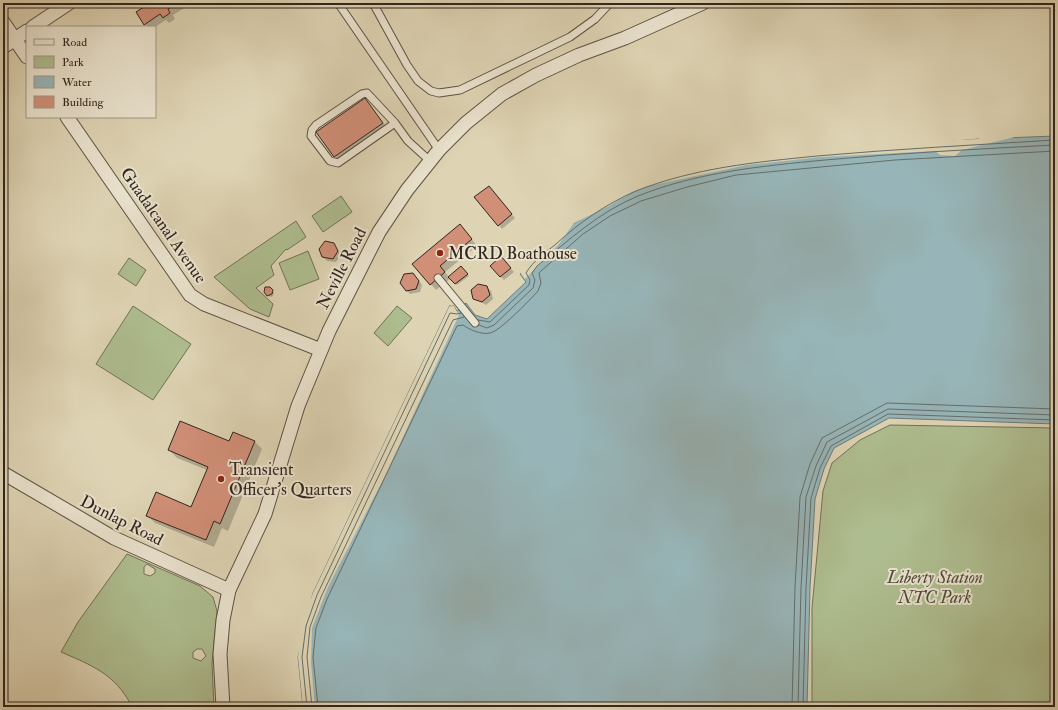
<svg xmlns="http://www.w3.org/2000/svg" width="1058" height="710" font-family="'IM FELL Double Pica',serif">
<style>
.green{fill:#aebd8f;stroke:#707256;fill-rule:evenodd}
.water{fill:#97b5b8;stroke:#6e7c7a}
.pier{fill:#ded4b4}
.shadow{fill:#0003}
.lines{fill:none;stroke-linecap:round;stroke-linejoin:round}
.shore{stroke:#646e6b;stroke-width:1}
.building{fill:#d18f78;stroke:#31261e}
.service-casing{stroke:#5c5244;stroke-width:9}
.minor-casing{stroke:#5c5244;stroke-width:15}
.service{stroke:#eae3ce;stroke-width:7}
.minor{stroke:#eae3ce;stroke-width:13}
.poi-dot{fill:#8f2418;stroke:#eae3ce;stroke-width:1.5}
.labels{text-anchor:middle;stroke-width:4;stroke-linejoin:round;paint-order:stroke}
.street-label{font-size:17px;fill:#31261e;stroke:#eae3ce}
.poi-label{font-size:17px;fill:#31261e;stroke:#eae3ce;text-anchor:start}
.park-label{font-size:17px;font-style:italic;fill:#504c3a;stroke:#eae3ce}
</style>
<rect width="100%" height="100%" fill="#ded4b4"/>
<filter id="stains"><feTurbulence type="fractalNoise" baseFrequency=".005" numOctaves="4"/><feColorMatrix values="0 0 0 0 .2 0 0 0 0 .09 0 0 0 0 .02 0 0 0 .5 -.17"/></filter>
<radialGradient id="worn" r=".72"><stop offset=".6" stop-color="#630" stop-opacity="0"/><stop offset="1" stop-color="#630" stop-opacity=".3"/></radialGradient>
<g class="green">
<polygon points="341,196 352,212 323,232 312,216"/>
<polygon points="296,221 306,237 287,250 286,249 271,266 274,275 256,288 273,304 269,317 250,309 214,277"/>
<polygon points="308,251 319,279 290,290 279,263"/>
<polygon points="129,258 146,270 136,286 118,274"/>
<polygon points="133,306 191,344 153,400 96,364"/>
<polygon points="397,306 412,318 388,346 374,333"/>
<polygon points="890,425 1055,428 1055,707 812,707 812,608 823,491 832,463 860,440"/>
<path d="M127 554 200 586 213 597 217 611 212 664 214 707H128L131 705C115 674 91 665 61 652L78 622ZM147 564 155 569V573L150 576 144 574V567ZM197 649H202L206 656 201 661 193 658V652Z"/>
</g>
<polygon class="water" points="1055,136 1055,424 889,418 834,448 824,469 815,499 810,588 807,707 303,707 298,657 313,593 450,305 451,307 453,305 457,311 466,303 475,315 487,319 526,282 520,274 574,223 635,187 734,160 978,139"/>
<g class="pier">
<polygon points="1019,136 962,150 955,156 940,155 935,151 821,157 747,165 648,186 632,192 609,206 574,223 559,244 525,279 519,271 529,259 572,221 602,202 634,185 682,171 734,158 893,143 978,139 982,137"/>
<polygon points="450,305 451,307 453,305 459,315 386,474 328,587 312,628 311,663 315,707 303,707 298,657 302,625 313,593"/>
</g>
<g class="shadow">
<polygon points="151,3 188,3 189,5 173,15 175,19 169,23 166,20 155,27 148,27 145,24"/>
<polygon points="365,100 388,129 340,162 334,156"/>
<polygon points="492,191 515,218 502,229 499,225"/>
<polygon points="465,231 477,246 445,272 449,277 461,268 469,276 457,285 451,278 436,290 413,264"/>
<polygon points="334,244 341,255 336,262 327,261 323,257"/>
<polygon points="504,261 514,272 504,280 491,266"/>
<polygon points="417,278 422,285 420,292 410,294 406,290"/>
<polygon points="487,287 491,291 493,299 486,305 474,298"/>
<polygon points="270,288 274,293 273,296 270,297 265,292"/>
<polygon points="254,441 262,449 228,531 222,528 214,547 155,523 147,515 192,508 207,470 177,458 169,450 229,442"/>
</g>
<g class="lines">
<g class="shore">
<path d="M478 320 490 322 529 285 530 280 526 273C533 261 545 253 556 244 580 222 606 204 636 191 694 168 756 162 817 156 896 149 975 145 1055 140"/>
<path d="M479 325 487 328 494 325 533 288 535 280 532 273 537 266C569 240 599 212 638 196 698 172 762 166 825 160 902 153 978 149 1055 145"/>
<polyline points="307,707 302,657 306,626 317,595 450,313 457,314 461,313"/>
<polyline points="312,707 307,657 310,627 321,597 453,320 464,317"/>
<path d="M318 707 313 657 316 628 327 599 457 326 463 325C470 330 482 335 490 333 499 332 530 300 538 291L541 283 539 273 541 271 583 234 610 216 641 201 687 187 736 175 895 160 1055 151"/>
<polyline points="792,707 795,587 800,497 810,464 822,438 887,403 1055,409"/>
<polyline points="798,707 801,588 806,497 816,466 827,442 888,409 1055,415"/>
<polyline points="803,707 806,588 811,498 820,468 831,446 888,414 1055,420"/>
</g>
</g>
<g class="building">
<polygon points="150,3 178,3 168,9 170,13 163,18 160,14 144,25 136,12"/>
<polygon points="365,98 383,123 334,157 316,132"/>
<polygon points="489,186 512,214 498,226 474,197"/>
<polygon points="460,224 472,239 440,266 445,272 430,285 412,264"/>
<polygon points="325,241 334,243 338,251 333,259 322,257 319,249"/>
<polygon points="501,256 511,268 500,277 490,266"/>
<polygon points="461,266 468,274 455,284 448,277"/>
<polygon points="413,273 419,281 416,289 406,291 400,283 404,274"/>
<polygon points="478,284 487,286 490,295 482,302 473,299 471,290"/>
<polygon points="265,287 270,287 273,290 272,294 267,296 264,292"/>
<polygon points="180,421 229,441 233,432 255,441 220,524 214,521 206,540 146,516 156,492 191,507 208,467 168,450"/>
</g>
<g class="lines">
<defs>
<g id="service">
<polyline points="338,3 439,150"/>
<polyline points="373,3 407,65 418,81 431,91 439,93 460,90 570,37 595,19 610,3"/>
<polyline points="395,123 338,163 330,161 311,136 312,130 316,125 362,94 367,93 395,123 408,141 430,161"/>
<polyline points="438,278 475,323"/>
</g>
<g id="minor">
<polyline points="3,22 27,57"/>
<polyline points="33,27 69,3"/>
<polyline points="3,47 27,31"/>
<polyline points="67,117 190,295 204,304 321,350"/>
<polyline points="3,473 114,538 229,590"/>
<polyline points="223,707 220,654 223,620 229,590 265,514 298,406 329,331 379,232 407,190 439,150 466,123 502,94 536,75 579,55 625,38 703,3"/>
</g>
</defs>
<use href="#service" class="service-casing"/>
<use href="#minor" class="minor-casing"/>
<use href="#service" class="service"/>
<use href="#minor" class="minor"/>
</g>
<g class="poi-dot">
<circle cx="440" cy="253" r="4"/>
<circle cx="221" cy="479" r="4"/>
</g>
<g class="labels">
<g class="street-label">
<text transform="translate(164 225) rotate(55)" y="6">Guadalcanal Avenue</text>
<text transform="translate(341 268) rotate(-63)" y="6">Neville Road</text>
<text transform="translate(122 520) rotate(27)" y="6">Dunlap Road</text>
</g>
<g class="poi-label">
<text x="448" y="259">MCRD Boathouse</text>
<text x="229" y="475">Transient<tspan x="229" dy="20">Officer's Quarters</tspan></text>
</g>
<g class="park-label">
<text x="935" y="583">Liberty Station<tspan x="935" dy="20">NTC Park</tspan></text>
</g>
</g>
<rect width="1058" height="710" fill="none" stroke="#ded4b4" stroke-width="16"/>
<rect x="4" y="4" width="1050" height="702" fill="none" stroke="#31261e" stroke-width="2"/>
<rect x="8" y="8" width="1042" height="694" fill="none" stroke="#31261e"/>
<rect x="26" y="26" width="130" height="92" fill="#eae3ce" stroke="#a09788"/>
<rect x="34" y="39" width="20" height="6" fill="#eae3ce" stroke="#a09788"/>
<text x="62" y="46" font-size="12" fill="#31261e">Road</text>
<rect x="34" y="56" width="20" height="12" fill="#aebd8f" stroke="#a09788"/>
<text x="62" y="66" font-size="12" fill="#31261e">Park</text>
<rect x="34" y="76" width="20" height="12" fill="#97b5b8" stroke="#a09788"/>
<text x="62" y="86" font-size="12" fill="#31261e">Water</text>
<rect x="34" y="96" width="20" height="12" fill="#d18f78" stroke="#a09788"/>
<text x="62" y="106" font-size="12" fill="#31261e">Building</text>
<rect width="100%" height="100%" filter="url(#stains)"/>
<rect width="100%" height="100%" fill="url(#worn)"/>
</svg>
